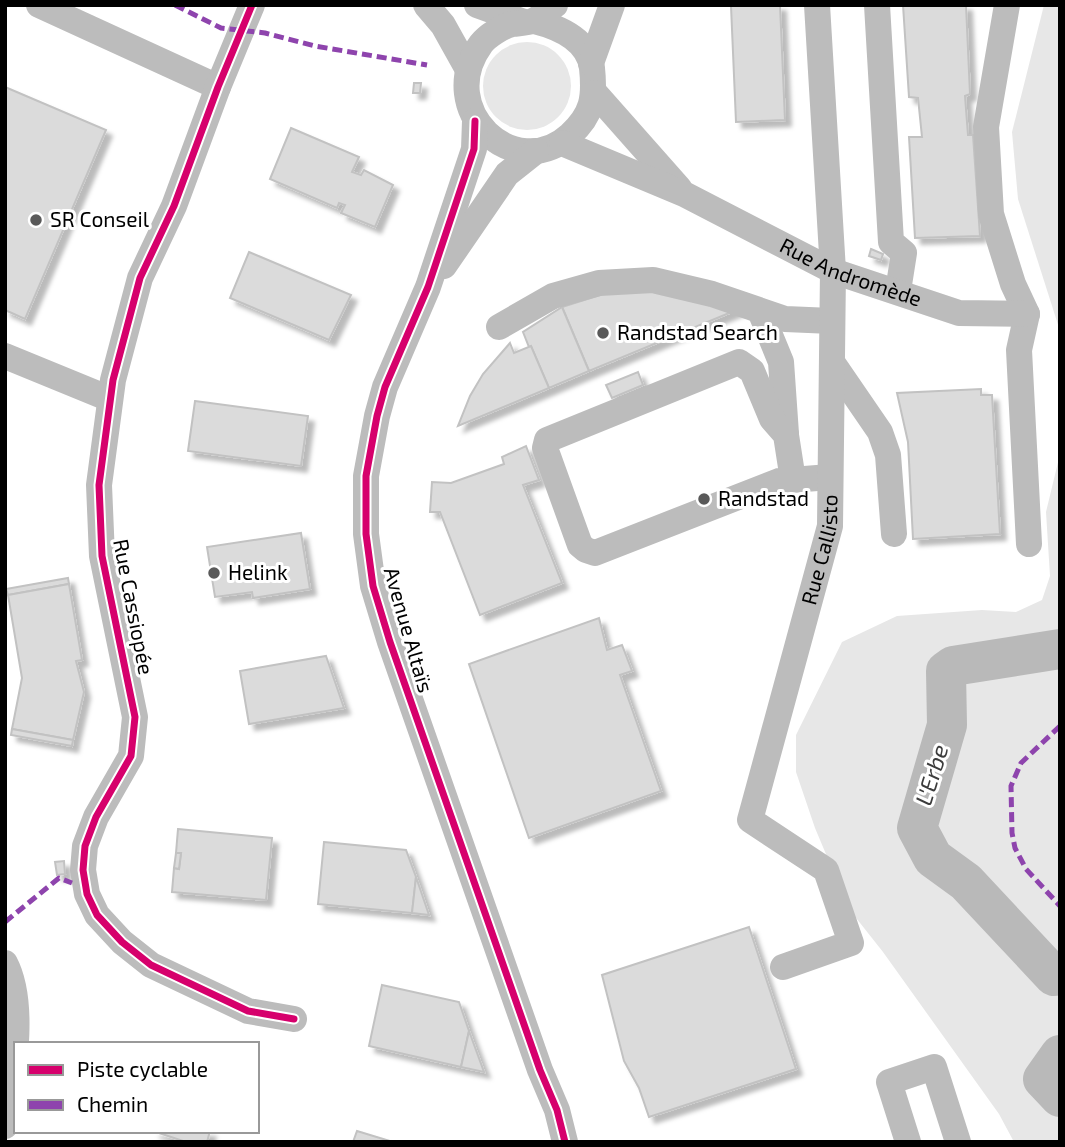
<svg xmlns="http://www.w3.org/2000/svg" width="1065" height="1147" font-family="'Exo 2',sans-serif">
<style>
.green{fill:#e7e7e7}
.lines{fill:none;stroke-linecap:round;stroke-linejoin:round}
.river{stroke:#b9b9b9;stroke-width:40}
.building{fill:#dbdbdb;stroke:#c2c2c2;stroke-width:2;filter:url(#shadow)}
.minor{stroke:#bcbcbc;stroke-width:26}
.quiet{stroke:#8e44ad;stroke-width:5;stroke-dasharray:10 5;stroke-linecap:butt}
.cycleway-casing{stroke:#fff;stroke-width:11}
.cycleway{stroke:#d6006c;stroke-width:7}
.poi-dot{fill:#595959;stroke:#fff;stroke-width:2.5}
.labels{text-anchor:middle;stroke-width:6;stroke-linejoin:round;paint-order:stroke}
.poi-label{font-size:21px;fill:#000;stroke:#fff;text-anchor:start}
.street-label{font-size:21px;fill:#000;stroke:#fff}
.water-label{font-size:23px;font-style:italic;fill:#3c3c3c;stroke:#fff}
</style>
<defs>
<filter id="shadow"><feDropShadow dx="6" dy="6" stdDeviation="2" flood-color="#0004"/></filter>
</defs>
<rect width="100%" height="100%" fill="#fff"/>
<g class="green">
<polygon points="1044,5 1060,5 1060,331 1018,199 1012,132"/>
<circle cx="527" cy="86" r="44"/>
<polygon points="1060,454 1060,1142 1014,1142 999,1114 883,952 849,909 815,828 796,772 796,735 842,642 897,616 982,610 1016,612 1042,600 1050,576 1046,512"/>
</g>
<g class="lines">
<g class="river">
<polyline points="1060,649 953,666 946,671 947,725 917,828 933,858 966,882 1054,976 1060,974"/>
<polyline points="1060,1055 1043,1079 1060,1097"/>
</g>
</g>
<g class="building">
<polygon points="780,5 785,120 736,122 731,6"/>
<polygon points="903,5 966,5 970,94 965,96 968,135 973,135 980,236 915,238 909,137 922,137 918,98 909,97"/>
<polygon points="414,83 421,83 420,93 413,93"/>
<polygon points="5,87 106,130 25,319 5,310"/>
<polygon points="291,128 359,157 352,172 361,175 364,170 393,185 375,227 341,213 345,205 339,203 337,208 270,179"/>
<polygon points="871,249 883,254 881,260 869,256"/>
<polygon points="249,252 351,295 329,340 230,298"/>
<polygon points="619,289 706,296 739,309 589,371 562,307"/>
<polygon points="562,307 589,371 549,388 531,346 529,347 523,332"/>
<polygon points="510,343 514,353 531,346 549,388 458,426 470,396 483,374"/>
<polygon points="638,372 643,385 612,398 606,385"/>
<polygon points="981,389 981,395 992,395 1000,534 913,539 908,442 897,393"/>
<polygon points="195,401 308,416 301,466 188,451"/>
<polygon points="526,446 539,480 523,485 562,583 480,615 440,512 430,512 432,482 451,483 504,464 502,457"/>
<polygon points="301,533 310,589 253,598 252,592 215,597 207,547"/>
<polygon points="68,578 69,584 8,595 6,589"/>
<polygon points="69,584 82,660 76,661 84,692 73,740 12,729 22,678 8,595"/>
<polygon points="599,618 607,650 622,645 632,671 620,675 661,791 529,838 469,664"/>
<polygon points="326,656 344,708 249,724 240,671"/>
<polygon points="12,729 73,740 72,746 11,735"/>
<polygon points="178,829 272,838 266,900 172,892 174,868 179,869 181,853 176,853"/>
<polygon points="324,842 406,850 416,877 412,913 318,904"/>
<polygon points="176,853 181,853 179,869 174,868"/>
<polygon points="64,861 65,874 57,875 55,862"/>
<polygon points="416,877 429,915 412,913"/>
<polygon points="749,927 796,1069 649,1117 639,1088 624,1061 602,975"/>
<polygon points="382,985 459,1002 469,1031 461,1067 369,1046"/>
<polygon points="469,1031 484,1072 461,1067"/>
<polygon points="153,1131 210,1131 207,1142 186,1142"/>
<polygon points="357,1131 393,1142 353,1142"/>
</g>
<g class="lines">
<g class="minor">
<polyline points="39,5 218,87"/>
<polyline points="252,5 218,87 174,206 140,278 113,380 99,485 102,556 135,717 131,756 96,817 85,846 83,870 87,894 97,915 122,942 151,965 248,1011 294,1019"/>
<polyline points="426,5 443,25 467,68"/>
<polyline points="477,5 524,22"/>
<polyline points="877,5 891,242 904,253 898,291"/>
<polyline points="1007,5 986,127 991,214 1013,284 1027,314 1019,350 1029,544"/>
<path d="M534 21C558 27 588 39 592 68 595 97 593 114 570 135 515 185 433 110 481 44 487 36 503 26 512 24 519 23 527 23 533 21 540 18 548 10 555 5"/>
<polyline points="591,63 612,5"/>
<polyline points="595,93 679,188"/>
<polyline points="475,121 474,149 428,287 385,387 377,416 366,476 366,534 373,586 390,642 540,1070 557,1110 565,1142"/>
<path id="s1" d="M562 143 684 194 833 271 959 313 1027 314"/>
<polyline points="444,266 507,174 536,151"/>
<polyline points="760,311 781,362 786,434"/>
<polyline points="499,327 553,296 599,283 653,280 712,294 785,319 832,321"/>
<polyline points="5,356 110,399"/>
<polyline points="832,362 880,432 888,455 894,534"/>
<polyline points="793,480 786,435 772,419 752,371 739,362 547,440 545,448 580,545 586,550 595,553 779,481 830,477"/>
<path d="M5 963C27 1005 12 1080 5 1126"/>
<path id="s2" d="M783 967 851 943 826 870 750 820 830 526 833 271 817 5"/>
<polyline points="908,1142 889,1082 934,1067 958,1142"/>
</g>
<g class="quiet">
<polyline points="175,5 221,28 265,33 315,46 427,65"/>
<polyline points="1060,726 1021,763 1011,786 1012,833 1015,848 1026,869 1060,906"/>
<polyline points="5,922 59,878 72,883"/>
</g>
<defs>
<g id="cycleway">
<polyline points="252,5 218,87 174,206 140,278 113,380 99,485 102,556 135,717 131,756 96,817 85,846 83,870 87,894 97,915 122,942 151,965 248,1011 294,1019"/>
<polyline points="475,121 474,149 428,287 385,387 377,416 366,476 366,534 373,586 390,642 540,1070 557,1110 565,1142"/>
</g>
</defs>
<use href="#cycleway" class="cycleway-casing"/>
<use href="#cycleway" class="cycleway"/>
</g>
<g class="poi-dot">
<circle cx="36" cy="220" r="7"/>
<circle cx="603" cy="333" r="7"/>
<circle cx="704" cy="499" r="7"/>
<circle cx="214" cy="573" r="7"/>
</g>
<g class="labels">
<g class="poi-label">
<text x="50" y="227">SR Conseil</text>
<text x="617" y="340">Randstad Search</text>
<text x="718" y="506">Randstad</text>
<text x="228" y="580">Helink</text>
</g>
<g class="street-label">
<text dy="7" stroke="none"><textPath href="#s1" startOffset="317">Rue Andromède</textPath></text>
<text dy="7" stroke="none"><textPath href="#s2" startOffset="520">Rue Callisto</textPath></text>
<text transform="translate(133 607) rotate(79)" y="7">Rue Cassiopée</text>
<text transform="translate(408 630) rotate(74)" y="7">Avenue Altaïs</text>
</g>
<g class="water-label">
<text transform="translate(932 775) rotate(-73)" y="8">L'Erbe</text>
</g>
</g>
<rect width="1065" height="1147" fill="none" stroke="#000000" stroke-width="14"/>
<rect x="14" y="1042" width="245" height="91" fill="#ffffff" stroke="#999999" stroke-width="2"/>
<rect x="28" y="1065" width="35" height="10" fill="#d6006c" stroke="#999999" stroke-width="2"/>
<text x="77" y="1077" font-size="21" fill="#000000">Piste cyclable</text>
<rect x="28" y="1100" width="35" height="10" fill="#8e44ad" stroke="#999999" stroke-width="2"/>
<text x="77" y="1112" font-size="21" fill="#000000">Chemin</text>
</svg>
